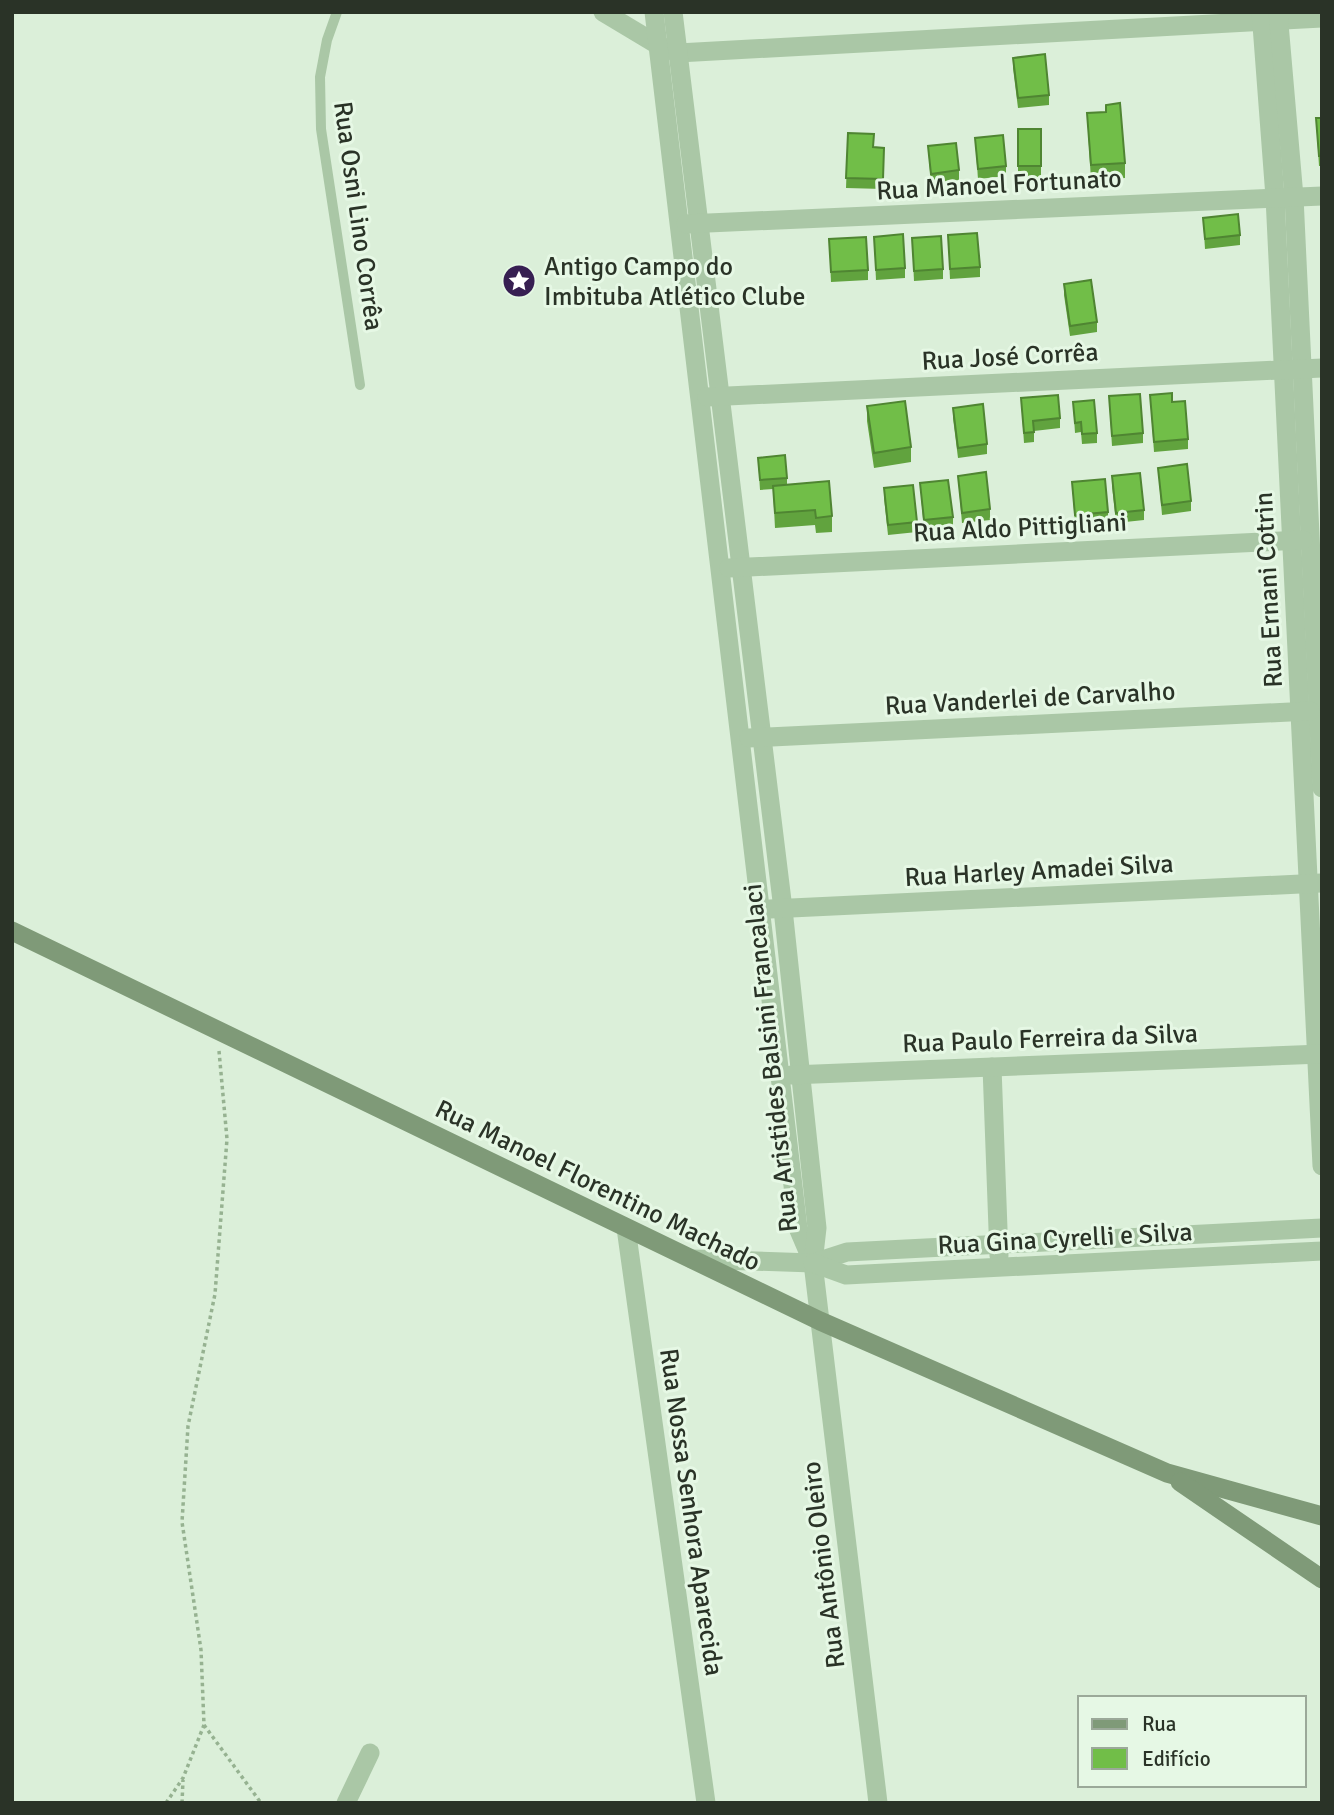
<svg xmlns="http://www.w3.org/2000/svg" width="1334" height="1815" font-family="Signika,sans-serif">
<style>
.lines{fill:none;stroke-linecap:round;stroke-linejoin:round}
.path{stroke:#96b291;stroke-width:3.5;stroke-dasharray:3.5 3.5;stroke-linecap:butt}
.service{stroke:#aac7a6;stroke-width:10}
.minor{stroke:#aac7a6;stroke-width:19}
.secondary{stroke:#7f9a78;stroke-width:19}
.wall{fill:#61a33e}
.building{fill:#71be48;stroke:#4f8532;stroke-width:2}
.labels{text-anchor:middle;stroke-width:6;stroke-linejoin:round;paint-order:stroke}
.street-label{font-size:26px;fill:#2a3327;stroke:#e6f8e5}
.poi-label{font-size:26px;fill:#2a3327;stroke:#e6f8e5;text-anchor:start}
</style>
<rect width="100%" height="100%" fill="#dbefd9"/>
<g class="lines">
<g class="path">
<polyline points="204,1725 261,1803"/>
<polyline points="166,1803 183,1778 204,1725 201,1650 182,1522 188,1426 215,1294 227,1139 219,1051"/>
<polyline points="182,1803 183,1780"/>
</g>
<polyline class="service" points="337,12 327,40 320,77 321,129 360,385"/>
<g class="minor">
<polyline points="603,12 658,45 678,53 1322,18"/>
<polyline points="654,12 798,1228 813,1263"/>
<polyline points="673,12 783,909 817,1228 813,1263 878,1803"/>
<polyline points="1261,12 1275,197 1322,1166"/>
<polyline points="1278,12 1294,197 1322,788"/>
<polyline points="686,224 1322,196"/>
<polyline points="707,397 1322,368"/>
<polyline points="729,568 1303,540"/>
<polyline points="749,738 1310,711"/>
<polyline points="770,909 1321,883"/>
<polyline points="992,1067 999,1256"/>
<polyline points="791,1075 1322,1054"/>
<polyline points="626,1228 706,1803"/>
<polyline points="692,1259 813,1263 847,1252 1322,1228"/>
<polyline points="813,1263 846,1275 1322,1251"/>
<polyline points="346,1803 370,1753"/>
</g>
<g class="secondary">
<polyline points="12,931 820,1321 1167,1473 1322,1516"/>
<polyline points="1180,1482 1322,1579"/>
</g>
</g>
<g class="wall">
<polygon points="1013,58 1049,95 1049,105 1018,108 1013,68"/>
<polygon points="1087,113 1125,163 1125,178 1091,181"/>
<polygon points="1316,118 1322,118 1322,166 1319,166"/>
<rect x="1018" y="129" width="23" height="48"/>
<polygon points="848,133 874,147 884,148 883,189 846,188"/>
<polygon points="975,138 1006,166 1006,176 978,179"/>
<polygon points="928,146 959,170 959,180 931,184"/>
<polygon points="1203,218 1240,235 1240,245 1205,249"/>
<polygon points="948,235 980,267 980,277 950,279"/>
<polygon points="874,237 905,268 905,278 876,280"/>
<polygon points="912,238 943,269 943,279 914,281"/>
<polygon points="829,239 868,270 868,280 831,282"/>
<polygon points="1064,284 1097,322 1097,332 1070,336 1064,295"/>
<polygon points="1150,395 1172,402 1188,439 1188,449 1154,452"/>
<polygon points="1109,396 1143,433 1143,443 1112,446"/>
<polygon points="1021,398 1060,418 1060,428 1034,431 1034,442 1024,443"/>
<polygon points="1073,402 1097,433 1097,443 1082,444 1081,432 1075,433"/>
<polygon points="867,406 911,447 911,462 874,468 867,421"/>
<polygon points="953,408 987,444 987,454 958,458 953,418"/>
<polygon points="758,458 787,478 787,485 832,516 832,532 816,533 815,525 775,528 773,489 760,490"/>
<polygon points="1158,468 1191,501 1191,511 1162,515"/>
<polygon points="958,476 990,509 990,520 962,523"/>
<polygon points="1112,476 1144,510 1144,520 1116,523 1112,486"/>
<polygon points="1072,482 1108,512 1108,522 1075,525"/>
<polygon points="920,483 953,517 953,527 924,531"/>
<polygon points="884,488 917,522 917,532 888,535 884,498"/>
</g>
<g class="building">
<polygon points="1045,54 1049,95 1018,98 1013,58"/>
<polygon points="1120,103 1125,163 1091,165 1087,113 1106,112 1106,105"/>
<polygon points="1316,118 1322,118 1322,156 1319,156"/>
<rect x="1018" y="129" width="23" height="37"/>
<polygon points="848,133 874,134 873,147 884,148 883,179 846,178"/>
<polygon points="1003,135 1006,166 978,169 975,138"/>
<polygon points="956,143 959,170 931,174 928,146"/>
<polygon points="1238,214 1240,235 1205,239 1203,218"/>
<polygon points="977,233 980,267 950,269 948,235"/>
<polygon points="903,234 905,268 876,270 874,237"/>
<polygon points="941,236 943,269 914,271 912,238"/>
<polygon points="866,237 868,270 831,272 829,239"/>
<polygon points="1091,280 1097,322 1070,326 1064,284"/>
<polygon points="1172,393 1172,402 1185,401 1188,439 1154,442 1150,395"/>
<polygon points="1140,394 1143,433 1112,436 1109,396"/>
<polygon points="1058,395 1060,418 1033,421 1034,432 1024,433 1021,398"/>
<polygon points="1094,400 1097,433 1082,434 1081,422 1075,423 1073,402"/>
<polygon points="905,401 911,447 874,453 867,406"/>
<polygon points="983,404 987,444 958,448 953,408"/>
<polygon points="785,455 787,478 760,480 758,458"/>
<polygon points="1187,464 1191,501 1162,505 1158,468"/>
<polygon points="986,472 990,509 962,513 958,476"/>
<polygon points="1140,473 1144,510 1116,513 1112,476"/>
<polygon points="1105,479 1108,512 1075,515 1072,482"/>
<polygon points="948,480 953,517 924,520 920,483"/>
<polygon points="829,481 832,516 816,518 815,510 775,513 773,486"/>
<polygon points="913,485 917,522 888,525 884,488"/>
</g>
<defs>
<symbol id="sight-disc" viewBox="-11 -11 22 22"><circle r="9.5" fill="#371f52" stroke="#e6f8e5"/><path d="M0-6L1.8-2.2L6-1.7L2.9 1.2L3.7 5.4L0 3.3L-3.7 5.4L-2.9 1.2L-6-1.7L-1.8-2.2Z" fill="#fff"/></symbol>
</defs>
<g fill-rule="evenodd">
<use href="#sight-disc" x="500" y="262" width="38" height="38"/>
</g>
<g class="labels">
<g class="street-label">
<text transform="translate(999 184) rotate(-3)" y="9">Rua Manoel Fortunato</text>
<text transform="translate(359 216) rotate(82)" y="9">Rua Osni Lino Corrêa</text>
<text transform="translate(1010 356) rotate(-3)" y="9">Rua José Corrêa</text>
<text transform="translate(1020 527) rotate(-3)" y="9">Rua Aldo Pittigliani</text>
<text transform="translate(1268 590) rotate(-93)" y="9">Rua Ernani Cotrin</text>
<text transform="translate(1030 698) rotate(-3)" y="9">Rua Vanderlei de Carvalho</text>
<text transform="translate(1039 870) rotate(-3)" y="9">Rua Harley Amadei Silva</text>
<text transform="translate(1050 1038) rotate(-2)" y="9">Rua Paulo Ferreira da Silva</text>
<text transform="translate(770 1058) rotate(-96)" y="9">Rua Aristides Balsini Francalaci</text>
<text transform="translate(598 1185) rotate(26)" y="9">Rua Manoel Florentino Machado</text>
<text transform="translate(1065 1238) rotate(-3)" y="9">Rua Gina Cyrelli e Silva</text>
<text transform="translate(692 1512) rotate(82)" y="9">Rua Nossa Senhora Aparecida</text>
<text transform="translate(823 1565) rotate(-97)" y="9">Rua Antônio Oleiro</text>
</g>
<g class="poi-label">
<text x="544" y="275">Antigo Campo do<tspan x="544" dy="30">Imbituba Atlético Clube</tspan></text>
</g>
</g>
<rect width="1334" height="1815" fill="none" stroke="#2a3327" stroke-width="28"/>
<rect x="1078" y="1696" width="228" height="91" fill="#e6f8e5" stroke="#9ba999" stroke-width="2"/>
<rect x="1092" y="1719" width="35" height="10" fill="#7f9a78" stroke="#9ba999" stroke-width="2"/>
<text x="1142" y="1731" font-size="21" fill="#2a3327">Rua</text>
<rect x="1092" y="1748" width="35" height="21" fill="#71be48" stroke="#9ba999" stroke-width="2"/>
<text x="1142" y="1766" font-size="21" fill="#2a3327">Edifício</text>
</svg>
